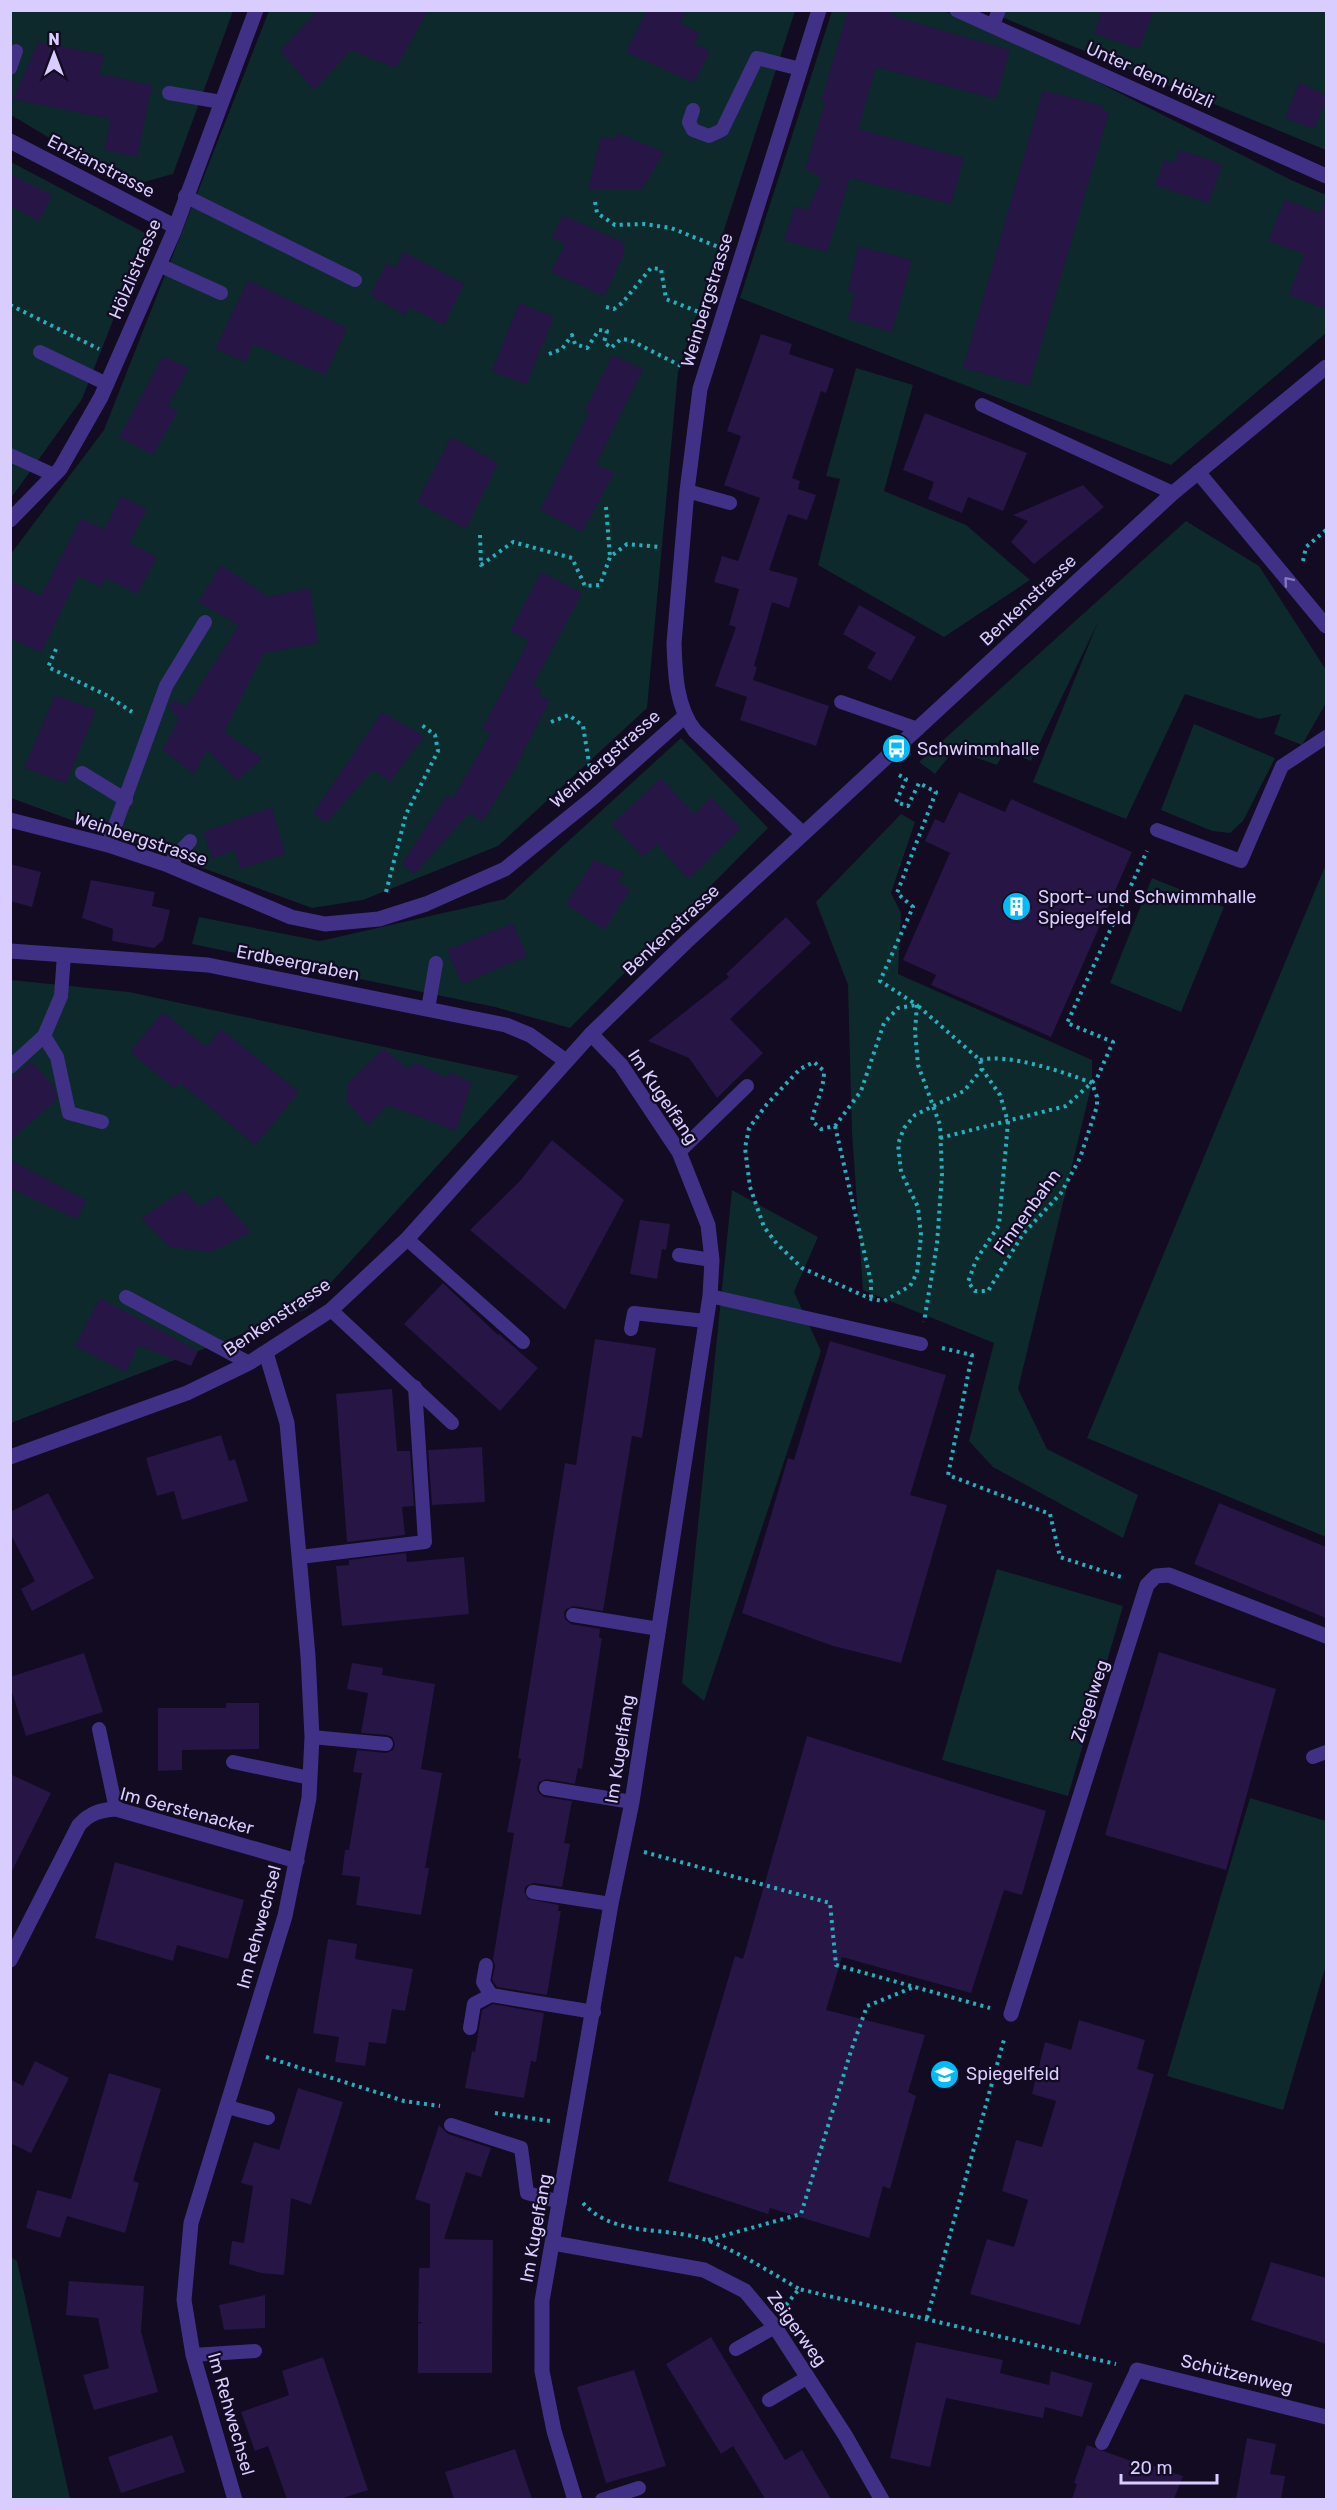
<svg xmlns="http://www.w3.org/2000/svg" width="1337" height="2510" font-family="Rubik,sans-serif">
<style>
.green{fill:#0d292c}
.building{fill:#261545}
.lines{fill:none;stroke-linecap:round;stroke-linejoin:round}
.path{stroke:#22b1bd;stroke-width:4;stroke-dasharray:3 4.5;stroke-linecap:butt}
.lane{stroke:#403186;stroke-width:14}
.street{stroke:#403186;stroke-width:15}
.oneway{stroke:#8577bc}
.labels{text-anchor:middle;stroke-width:4.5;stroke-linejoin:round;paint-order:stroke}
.street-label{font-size:18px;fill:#d9ccff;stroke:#120b22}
.poi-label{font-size:18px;fill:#d9ccff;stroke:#120b22;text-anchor:start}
</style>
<rect width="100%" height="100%" fill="#120b22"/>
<g class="green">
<polygon points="11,11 233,11 173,174 130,186 11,115"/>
<polygon points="269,11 795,11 678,372 647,708 498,846 363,900 312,908 11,798 10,555 104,430"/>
<polygon points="832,11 944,11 1027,46 1291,180 1326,195 1326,333 1171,465 740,298"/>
<polygon points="987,11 1326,11 1326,150"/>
<polygon points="11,162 147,234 82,399 11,498"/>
<polygon points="856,368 913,385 884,491 966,525 1030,580 944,637 818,565 840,479 826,476"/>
<polygon points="1186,521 1259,566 1326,670 1326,703 1302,745 1274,734 1281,714 1260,719 1185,694 1126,819 1033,782 1098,622 1031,761 1005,750 997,765 954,750 935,774 919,762"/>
<polygon points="1194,724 1275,758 1243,821 1230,833 1212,831 1161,810"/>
<polygon points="681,738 768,828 570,1028 495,1007 192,944 199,917 320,941 505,899"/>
<polygon points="901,814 915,822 891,893 901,913 898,974 1092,1060 1092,1083 1018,1389 1047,1449 1138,1495 1123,1538 993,1467 969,1441 994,1343 863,1290 852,1132 848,985 816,902"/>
<polygon points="1326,864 1326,1537 1087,1438"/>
<polygon points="1152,878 1224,907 1181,1012 1110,983"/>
<polygon points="11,980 129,992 519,1076 307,1309 11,1423"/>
<polygon points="732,1190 818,1237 794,1292 821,1351 704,1701 682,1683"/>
<polygon points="997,1569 1123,1606 1068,1796 942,1760"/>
<polygon points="1250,1798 1326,1821 1326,1965 1283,2110 1167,2076"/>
<polygon points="11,2257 17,2261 70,2499 11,2499"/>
</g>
<g class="building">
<polygon points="318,10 428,10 396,68 351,50 314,90 280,51"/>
<polygon points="647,10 686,10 680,23 699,33 694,44 710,51 694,83 626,52"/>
<polygon points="848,10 893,10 892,16 1010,50 996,99 876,67 858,129 964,158 951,204 850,178 827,252 784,240 795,206 807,211 822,178 805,169 825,102 821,101"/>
<polygon points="1102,10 1154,10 1139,49 1094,33"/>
<polygon points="38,42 104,55 99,74 152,85 137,157 104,150 111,119 13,99"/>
<polygon points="1299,82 1326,95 1326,101 1314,129 1285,118"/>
<polygon points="1043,90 1103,106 1102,110 1109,112 1029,386 963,368"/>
<polygon points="617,133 664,152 642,189 588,189 601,137 616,139"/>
<polygon points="1179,150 1222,164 1209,203 1155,185 1164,160 1174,163"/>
<polygon points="10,174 52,195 39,221 10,206"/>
<polygon points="1285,199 1320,213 1324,201 1326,202 1326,309 1289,295 1304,254 1268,241"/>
<polygon points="563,215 624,243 624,254 604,296 551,272 565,244 552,238"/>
<polygon points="858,246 912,260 892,332 848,319 855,293 848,291"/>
<polygon points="404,252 464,284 444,325 409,307 405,315 370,295 386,263 395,268"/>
<polygon points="248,280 347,328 325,375 253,344 246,362 215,349"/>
<polygon points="519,303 554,317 526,385 492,371"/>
<polygon points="761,334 792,344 789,354 834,369 826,393 821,391 792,478 800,481 798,489 816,495 807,520 788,514 769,570 798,578 789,608 772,602 754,666 757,667 753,680 829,706 816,746 740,720 747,697 715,686 736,627 729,625 739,589 714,582 722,556 738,561 760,498 724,485 741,436 727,431"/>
<polygon points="612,355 643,369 596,464 614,473 582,532 540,510 589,412 584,411"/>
<polygon points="163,356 189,368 168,406 178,411 153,455 119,437"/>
<polygon points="925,413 1027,453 1003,511 968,497 962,513 928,499 934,482 903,470"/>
<polygon points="451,437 498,463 466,529 417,502"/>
<polygon points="1083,485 1104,507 1034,564 1011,542 1028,521 1013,515"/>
<polygon points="121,496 147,509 129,543 157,557 137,594 106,578 101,587 78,576 41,653 10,638 10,581 41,596 81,518 104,530"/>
<polygon points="221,565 268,597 310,588 318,643 264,653 224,732 262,758 237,781 207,749 194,774 162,750 179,719 168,707 175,700 186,707 239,625 198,602"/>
<polygon points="541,572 582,593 533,685 542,690 539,696 550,700 514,770 483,821 469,813 414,874 402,864 447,795 452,799 491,733 482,729 529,640 510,631"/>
<polygon points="859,605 916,637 891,681 867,668 876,653 843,634"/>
<polygon points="55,695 96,710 66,783 24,768"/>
<polygon points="382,712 424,736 390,782 373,770 326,823 313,813"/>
<polygon points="661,778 694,814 711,797 741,828 688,879 657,844 643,857 612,824"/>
<polygon points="959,792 1005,812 1011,799 1132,852 1051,1037 931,985 936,975 903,960 950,853 925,841 935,819 944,823"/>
<polygon points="272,807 285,854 241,869 234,850 213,859 203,832"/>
<polygon points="594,860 625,873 618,881 630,890 604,930 566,904"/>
<polygon points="10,864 41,872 32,907 10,901"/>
<polygon points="91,880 155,892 152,906 170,910 163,940 154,948 112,941 113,929 82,918"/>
<polygon points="786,917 811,943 730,1019 763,1053 717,1098 689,1058 648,1041 729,977 726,974"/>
<polygon points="513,923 527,956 462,984 447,950"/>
<polygon points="163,1012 206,1047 221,1029 299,1092 255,1145 180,1083 175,1089 130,1052"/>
<polygon points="383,1049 409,1069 415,1062 447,1078 450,1072 472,1083 456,1131 388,1105 368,1125 346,1101 348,1083"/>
<polygon points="31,1061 54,1087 57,1099 10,1141 10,1080"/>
<polygon points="552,1140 624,1200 565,1310 470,1230 520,1181"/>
<polygon points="10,1160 86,1200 77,1219 10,1188"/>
<polygon points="184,1190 200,1207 218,1195 251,1232 211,1252 170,1247 141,1218"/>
<polygon points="640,1220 670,1224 666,1250 662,1249 657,1279 630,1274"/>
<polygon points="443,1283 498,1335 499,1334 538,1368 500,1411 404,1324"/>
<polygon points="100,1298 198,1351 191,1366 138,1345 126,1372 75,1346"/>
<polygon points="595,1339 656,1348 642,1438 632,1436 603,1611 574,1606 566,1609 564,1613 565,1619 571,1624 600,1629 599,1638 602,1638 582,1769 578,1768 575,1784 547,1779 539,1782 537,1787 538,1792 544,1797 572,1801 564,1843 570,1844 562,1887 534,1883 526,1886 524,1891 528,1899 559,1905 558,1911 561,1911 547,1995 497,1987 492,1980 495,1966 493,1959 514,1833 507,1832 521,1759 518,1758 565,1463 576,1465"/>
<polygon points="830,1341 946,1375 910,1495 947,1505 901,1663 833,1646 742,1613 788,1458 794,1460"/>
<polygon points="392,1389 397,1451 410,1451 414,1506 402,1507 405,1535 347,1542 336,1394"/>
<polygon points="221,1435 229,1461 235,1459 248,1501 182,1520 174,1491 157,1496 146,1458"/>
<polygon points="482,1447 485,1502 432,1505 428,1450"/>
<polygon points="48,1493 94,1578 32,1611 21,1589 35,1581 10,1533 10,1512"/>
<polygon points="1219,1503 1326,1547 1326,1618 1194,1564"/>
<polygon points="406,1553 407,1562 464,1557 469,1614 342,1626 336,1566 349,1565 349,1560"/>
<polygon points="1159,1652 1276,1689 1226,1870 1105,1835"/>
<polygon points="84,1653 103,1712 26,1736 10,1686 10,1677"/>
<polygon points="352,1663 383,1668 382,1675 435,1684 421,1769 442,1773 425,1868 429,1868 421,1915 356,1905 360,1877 342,1875 345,1850 349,1850 362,1773 353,1772 357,1750 386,1753 393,1750 395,1744 392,1737 387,1735 361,1733 368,1693 347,1689"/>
<polygon points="226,1703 259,1703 259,1749 182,1750 182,1770 158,1771 158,1708 226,1708"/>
<polygon points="807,1736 1046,1811 1022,1895 1004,1890 971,1993 842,1957 826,2010 925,2035 908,2092 916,2096 890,2189 883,2186 869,2238 770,2208 768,2214 668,2181 735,1956 743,1959"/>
<polygon points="10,1774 51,1793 10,1875"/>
<polygon points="115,1862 244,1900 228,1959 177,1945 173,1961 95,1938"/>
<polygon points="328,1939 357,1944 355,1959 413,1969 405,2011 392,2009 386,2044 369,2042 365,2066 335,2062 339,2037 313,2033"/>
<polygon points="493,2004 544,2013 536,2062 531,2061 524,2098 465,2088 472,2051 475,2052 482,2010"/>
<polygon points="1079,2020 1145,2040 1137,2069 1154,2074 1080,2325 970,2294 987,2239 1014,2247 1028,2200 1002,2191 1016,2140 1042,2147 1056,2101 1032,2094 1045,2042 1071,2050"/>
<polygon points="35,2061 69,2078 31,2153 10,2143 10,2079 23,2086"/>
<polygon points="109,2073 161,2089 133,2181 139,2183 125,2233 67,2216 60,2238 26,2228 37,2190 71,2199"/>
<polygon points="298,2088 343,2102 311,2205 291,2198 284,2275 261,2273 229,2264 232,2241 244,2243 253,2186 241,2183 254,2142 279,2150"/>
<polygon points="439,2125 448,2134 491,2148 481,2177 466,2172 444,2239 493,2240 492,2373 418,2373 418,2324 423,2322 418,2322 419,2268 430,2268 430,2204 415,2199"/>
<polygon points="1271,2262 1326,2278 1326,2344 1251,2320"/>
<polygon points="69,2281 144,2286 141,2332 158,2392 94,2410 83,2375 109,2368 98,2318 66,2315"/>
<polygon points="265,2295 265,2328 224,2330 219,2305"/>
<polygon points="711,2337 785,2460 802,2450 831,2499 765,2499 733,2446 721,2454 666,2364"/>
<polygon points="916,2342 1003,2360 1000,2373 1049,2385 1051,2371 1093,2383 1082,2417 1045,2407 1043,2418 946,2398 930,2467 890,2458"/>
<polygon points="323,2357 368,2490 340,2499 287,2499 268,2446 255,2451 241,2412 289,2395 282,2371"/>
<polygon points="634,2370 666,2466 606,2483 577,2387"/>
<polygon points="172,2435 185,2472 121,2493 108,2457"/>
<polygon points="1247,2438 1276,2444 1270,2474 1285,2476 1281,2499 1236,2499"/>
<polygon points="1087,2445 1145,2466 1147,2464 1183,2476 1174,2499 1072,2499 1077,2484 1074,2483"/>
<polygon points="515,2449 532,2499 454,2499 445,2472"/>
</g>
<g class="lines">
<g class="path">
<polyline points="595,202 597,213 615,225 644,224 671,228 721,248"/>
<polyline points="10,305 99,349"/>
<polyline points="606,307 614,309 622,303 651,268 661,269 666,299 699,312"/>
<polyline points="549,354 562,349 572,335 575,344 587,348 599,330 607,331 604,342 611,348 621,339 630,340 683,367"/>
<polyline points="606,507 610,557"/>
<polyline points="480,535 481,565 513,542 572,558 585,586 600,585 610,557 627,544 660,547"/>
<polyline points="1303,561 1306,547 1326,530"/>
<polyline points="56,649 48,667 108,696 132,712"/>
<polyline points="551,722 569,715 583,726 590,769"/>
<polyline points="899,775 906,779 896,802 908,806 919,783 936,792 897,893 913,907 880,981 917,1005 915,1031 918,1065 940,1125 942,1174 937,1244 924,1322"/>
<polyline points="386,892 406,814 438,751 435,735 419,723"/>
<path d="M980 1060C1008 1053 1064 1072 1092 1083L1097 1097V1106L1080 1158 1061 1193 1023 1234 988 1291H975L968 1282 976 1260 999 1225 1008 1122 1000 1095 982 1069 980 1060 917 1005 898 1008 884 1023 861 1091 835 1126 821 1129 812 1121C815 1103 824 1090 824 1071L814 1062 800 1069 767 1104 749 1128 745 1148 750 1187 764 1227 777 1244 802 1268 871 1299 884 1301 910 1286 917 1273 921 1235 918 1207 901 1172 898 1144 904 1128 915 1115 964 1091 982 1069"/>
<polyline points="835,1126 871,1282 871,1299"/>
<polyline points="940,1138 1066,1106 1097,1078 1113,1042 1067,1023 1147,851"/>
<polyline points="942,1348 972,1355 948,1475 1050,1514 1060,1557 1124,1578"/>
<polyline points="644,1852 830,1903 836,1965 990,2008"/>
<polyline points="266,2057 404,2101 440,2106"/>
<polyline points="495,2113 550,2121"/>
<path d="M583 2203C615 2239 668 2225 709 2241 741 2253 770 2272 799 2289"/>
<polyline points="708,2240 801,2214 851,2051 867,2006 914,1987"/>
<polyline points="786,2305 799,2289 1116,2364"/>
<polyline points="927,2318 1005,2036"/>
</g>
<g class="lane">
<polyline points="993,25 999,10"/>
<polyline points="10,68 16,51"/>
<polyline points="169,93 221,102"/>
<polyline points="693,110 689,122 693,130 709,136 722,130 757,58 800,69"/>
<polyline points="185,196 355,280"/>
<polyline points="159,265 221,293"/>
<polyline points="40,352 107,384"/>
<polyline points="982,405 1173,493"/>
<polyline points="10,455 54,475"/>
<polyline points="687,491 730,503"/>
<polyline points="841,702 918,729"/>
<polyline points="82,773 126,800"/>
<polyline points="1157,830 1241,861 1282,766 1326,737"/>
<polyline points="108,845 166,686 205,622"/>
<polyline points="168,865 190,841"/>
<polyline points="428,1009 436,963"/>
<polyline points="44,1036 57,1057 69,1113 102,1122"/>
<polyline points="10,1067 44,1036 61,996 64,955"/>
<polyline points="679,1152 747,1086"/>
<polyline points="407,1239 523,1342"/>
<polyline points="679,1255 712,1260"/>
<polyline points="710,1296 921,1344"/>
<polyline points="126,1297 249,1363"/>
<polyline points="331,1310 452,1423"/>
<polyline points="631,1329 634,1313 705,1321"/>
<polyline points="300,1557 425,1542 415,1387"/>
<polyline points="573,1615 659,1629"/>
<polyline points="99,1729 116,1809"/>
<polyline points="312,1737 386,1744"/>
<polyline points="1313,1757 1326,1752"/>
<polyline points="233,1762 310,1778"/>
<polyline points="546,1788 632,1802"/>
<polyline points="533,1892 611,1904"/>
<polyline points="486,1965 483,1982 491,1995"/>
<polyline points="470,2028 474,2004 491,1995 594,2012"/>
<polyline points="228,2107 268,2118"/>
<polyline points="451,2125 521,2148 527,2193 560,2202"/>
<polyline points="736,2349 775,2327"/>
<polyline points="193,2355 255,2351"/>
<polyline points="769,2400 808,2377"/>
<polyline points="1102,2443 1137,2370"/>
<polyline points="602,2500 639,2488"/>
</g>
<g class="street">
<polyline points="957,10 1326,176"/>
<polyline points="10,141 174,226"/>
<polyline points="1198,472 1326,626"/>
<polyline points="10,520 60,469 101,397 174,231 256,10"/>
<polyline points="10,820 108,845 168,865 291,917 325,924 379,919 426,904 505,869 594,797 684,717"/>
<path d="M803 834 695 731C676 707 675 673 674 643L687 491 700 389 819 10"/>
<polyline points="10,951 208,965 506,1025 530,1035 566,1061"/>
<polyline points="10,1457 187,1393 249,1363 331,1310 407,1239 591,1034 686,942 1173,493 1326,367"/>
<path d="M10 1960 79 1825C90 1813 100 1810 116 1809L297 1861"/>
<polyline points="1011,2014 1147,1585 1156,1576 1169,1575 1326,1636"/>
<polyline points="553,2243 704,2270 745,2291 775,2327 845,2435 882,2500"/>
<polyline points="1137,2370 1326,2417"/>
<polyline points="235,2500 193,2355 184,2300 191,2223 285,1916 309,1798 312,1737 308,1656 287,1423 266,1353"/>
<polyline points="575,2500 554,2431 542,2371 542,2301 611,1904 632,1802 710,1296 712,1260 708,1225 679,1152 621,1065 591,1034"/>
</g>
</g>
<defs><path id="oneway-chevron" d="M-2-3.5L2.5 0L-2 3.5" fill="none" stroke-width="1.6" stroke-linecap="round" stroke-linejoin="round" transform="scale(1.5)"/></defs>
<use class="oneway" href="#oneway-chevron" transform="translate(1288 581) rotate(-130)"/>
<defs>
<symbol id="bus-disc" viewBox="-11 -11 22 22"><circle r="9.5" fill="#00bbf7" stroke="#120b22"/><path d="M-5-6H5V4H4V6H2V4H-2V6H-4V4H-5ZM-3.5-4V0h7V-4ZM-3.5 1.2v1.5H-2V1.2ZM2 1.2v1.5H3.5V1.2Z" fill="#fff"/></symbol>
<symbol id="building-disc" viewBox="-11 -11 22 22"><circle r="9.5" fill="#00bbf7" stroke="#120b22"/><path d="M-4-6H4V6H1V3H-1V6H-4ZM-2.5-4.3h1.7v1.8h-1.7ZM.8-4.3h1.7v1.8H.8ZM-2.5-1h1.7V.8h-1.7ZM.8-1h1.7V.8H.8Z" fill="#fff"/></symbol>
<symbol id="school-disc" viewBox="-11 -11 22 22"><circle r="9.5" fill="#00bbf7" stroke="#120b22"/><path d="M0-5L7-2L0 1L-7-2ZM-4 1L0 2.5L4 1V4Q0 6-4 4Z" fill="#fff"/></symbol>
</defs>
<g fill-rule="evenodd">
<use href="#bus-disc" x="880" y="732" width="33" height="33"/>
<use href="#building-disc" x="1000" y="890" width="33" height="33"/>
<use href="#school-disc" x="928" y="2058" width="33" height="33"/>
</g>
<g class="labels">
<g class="street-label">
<text transform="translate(1150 75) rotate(24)" y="6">Unter dem Hölzli</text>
<text transform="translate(101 166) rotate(27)" y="6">Enzianstrasse</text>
<text transform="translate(135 269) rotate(-67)" y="6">Hölzlistrasse</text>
<text transform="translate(707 300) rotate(-73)" y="6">Weinbergstrasse</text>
<text transform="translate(1028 600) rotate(-43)" y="6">Benkenstrasse</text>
<text transform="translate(605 759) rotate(-41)" y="6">Weinbergstrasse</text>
<text transform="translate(141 839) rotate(18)" y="6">Weinbergstrasse</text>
<text transform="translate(671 930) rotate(-43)" y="6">Benkenstrasse</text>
<text transform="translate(298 963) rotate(11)" y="6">Erdbeergraben</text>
<text transform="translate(663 1097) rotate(56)" y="6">Im Kugelfang</text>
<text transform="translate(1027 1212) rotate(-54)" y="6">Finnenbahn</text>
<text transform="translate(277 1317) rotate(-34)" y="6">Benkenstrasse</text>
<text transform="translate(1090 1701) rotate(-72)" y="6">Ziegelweg</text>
<text transform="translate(620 1749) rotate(-81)" y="6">Im Kugelfang</text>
<text transform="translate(187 1811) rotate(15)" y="6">Im Gerstenacker</text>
<text transform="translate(259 1927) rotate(-75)" y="6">Im Rehwechsel</text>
<text transform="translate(536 2228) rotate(-80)" y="6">Im Kugelfang</text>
<text transform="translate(797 2329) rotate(54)" y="6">Zeigerweg</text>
<text transform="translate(1237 2374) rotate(14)" y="6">Schützenweg</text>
<text transform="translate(231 2414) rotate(74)" y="6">Im Rehwechsel</text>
</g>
<g class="poi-label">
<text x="917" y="755">Schwimmhalle</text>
<text x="1038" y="903">Sport- und Schwimmhalle<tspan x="1038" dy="21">Spiegelfeld</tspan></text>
<text x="966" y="2080">Spiegelfeld</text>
</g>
</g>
<rect width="1337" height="2510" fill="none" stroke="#d9ccff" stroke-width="24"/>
<g transform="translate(54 54)" stroke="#120b22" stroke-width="4.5" paint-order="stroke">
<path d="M0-4.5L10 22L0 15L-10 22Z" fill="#d9ccff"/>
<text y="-9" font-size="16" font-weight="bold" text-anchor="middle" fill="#d9ccff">N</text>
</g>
<path d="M1121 2474v9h96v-9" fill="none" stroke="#d9ccff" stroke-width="3"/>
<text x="1130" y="2474" font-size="18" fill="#d9ccff" stroke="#120b22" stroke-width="4.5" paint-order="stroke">20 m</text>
</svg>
